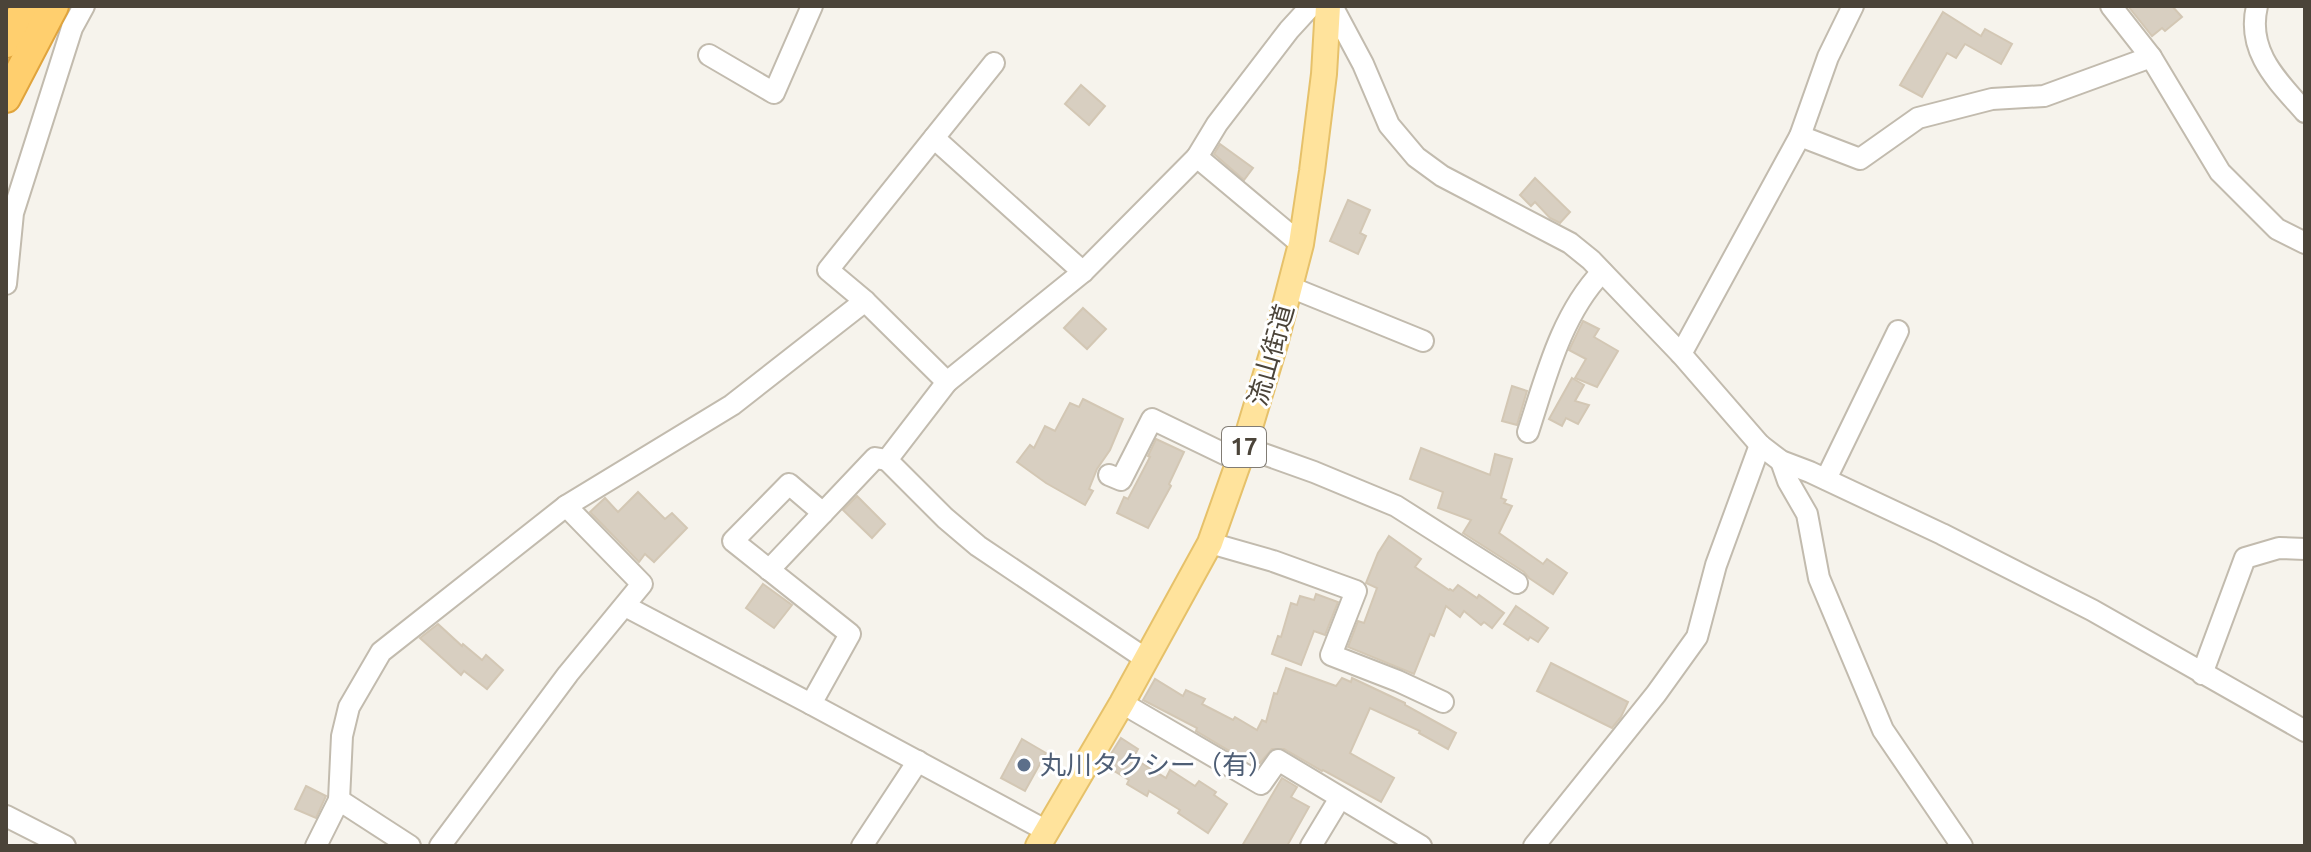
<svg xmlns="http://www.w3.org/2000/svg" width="2311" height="852" font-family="Ubuntu,'Noto Sans JP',sans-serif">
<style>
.building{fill:#d8cfc1;stroke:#d3c7b4;stroke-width:2}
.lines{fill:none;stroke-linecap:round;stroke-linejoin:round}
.minor-casing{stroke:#c2bbae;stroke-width:24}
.major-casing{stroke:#e6c16a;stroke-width:28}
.highway-casing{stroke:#e0a43c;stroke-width:32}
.minor{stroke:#fff;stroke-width:20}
.major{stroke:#ffe39c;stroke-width:24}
.highway{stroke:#ffcf6e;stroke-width:28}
.service-dot{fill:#5c6f8a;stroke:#fff;stroke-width:3}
.labels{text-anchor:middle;stroke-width:6;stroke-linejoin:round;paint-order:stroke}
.shield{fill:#fff;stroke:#817c74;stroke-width:2}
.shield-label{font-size:24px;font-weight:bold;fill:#4b4439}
.street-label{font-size:26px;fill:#4b4439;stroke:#fff}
.service-label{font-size:26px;fill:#4e5e75;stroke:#fff;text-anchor:start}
</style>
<rect width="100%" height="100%" fill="#f6f3ec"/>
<g class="building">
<polygon points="2128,6 2172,6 2182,17 2165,31 2162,28 2152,36"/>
<polygon points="1943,12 1981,36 1985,29 2012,44 2001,64 1965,44 1956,58 1947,53 1922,97 1900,85"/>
<polygon points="1081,85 1105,106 1089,125 1065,104"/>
<polygon points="1220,144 1253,168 1244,180 1214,154"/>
<polygon points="1535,178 1570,212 1560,223 1550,218 1535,202 1531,206 1520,195"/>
<polygon points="1348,200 1370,210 1360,233 1366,236 1358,254 1330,241"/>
<polygon points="1083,308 1106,329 1087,349 1064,328"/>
<polygon points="1583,321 1599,329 1594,337 1618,351 1597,387 1575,378 1586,359 1569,350"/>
<polygon points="1572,378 1584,385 1575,401 1589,405 1578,424 1566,418 1562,426 1549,419"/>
<polygon points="1512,386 1527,391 1517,425 1502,421"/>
<polygon points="1083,399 1123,419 1110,450 1097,469 1089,489 1093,491 1085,505 1046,483 1017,462 1030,445 1034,448 1045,426 1055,431 1070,403 1079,407"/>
<polygon points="1156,439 1184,452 1169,484 1171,486 1148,528 1117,513 1124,497 1128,499 1150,457 1148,456"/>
<polygon points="1421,448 1490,475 1495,454 1512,459 1501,498 1506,500 1504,503 1512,506 1499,533 1543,564 1547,559 1567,573 1553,594 1529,578 1524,572 1463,533 1471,520 1438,508 1443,492 1410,479"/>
<polygon points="638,492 665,519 672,513 687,528 654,562 645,554 639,562 590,512 605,498 618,512"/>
<polygon points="857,496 885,524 872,538 843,510"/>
<polygon points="1389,536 1421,559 1415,567 1449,590 1450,589 1453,591 1458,585 1477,598 1479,595 1504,613 1492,628 1484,622 1481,625 1464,611 1460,617 1446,606 1434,636 1430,634 1414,674 1348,647 1358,621 1364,623 1377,588 1366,583 1378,553"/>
<polygon points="763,584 792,605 774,628 746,608"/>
<polygon points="1316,594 1338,602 1325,635 1314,631 1301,665 1272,654 1278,636 1281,637 1291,603 1297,605 1300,596 1314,600"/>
<polygon points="1516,606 1548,628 1538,642 1530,637 1528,640 1504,624"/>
<polygon points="438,624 462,646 463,644 482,660 486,655 503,670 487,689 464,671 461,675 420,638"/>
<polygon points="1551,663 1628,702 1621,717 1612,728 1537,691"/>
<polygon points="1286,668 1336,686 1342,678 1351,682 1352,678 1405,703 1405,705 1456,733 1448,749 1419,733 1420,731 1370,708 1350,753 1394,778 1381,802 1323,770 1322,771 1284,749 1272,749 1260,763 1240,753 1238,756 1196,731 1197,728 1143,700 1155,679 1183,696 1186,690 1205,699 1202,704 1233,720 1235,717 1257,730 1262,720 1266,722 1274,693 1277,694"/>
<polygon points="1121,738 1138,749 1133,758 1166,778 1170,770 1195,786 1199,781 1216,792 1214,795 1227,804 1208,833 1178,813 1180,810 1149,791 1147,796 1127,784 1129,780 1104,765"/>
<polygon points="1022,739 1046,753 1025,791 1001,778"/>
<polygon points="1282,778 1297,787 1291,797 1309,807 1287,846 1242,846"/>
<polygon points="306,786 326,796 316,818 295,809"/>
</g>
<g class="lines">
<defs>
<g id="minor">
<polyline points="1332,6 1363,64 1389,125 1416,157 1442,176 1570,243 1591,260 1681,354 1760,445 1781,461 1810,472 1942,534 2092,610 2305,731"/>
<polyline points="2111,6 2151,57 2220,172 2277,229 2305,243"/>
<path d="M2257 6C2246 52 2278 81 2305 112"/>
<polyline points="709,55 774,93 812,6"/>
<polyline points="1800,136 1860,159 1918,118 1992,99 2044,96 2151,57"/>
<polyline points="934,138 1083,272"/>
<polyline points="1197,157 1217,124 1289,30 1311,6"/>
<polyline points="6,284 13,213 72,28 84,6"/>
<polyline points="1290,287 1423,341"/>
<polyline points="865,301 828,270 994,63"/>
<polyline points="1681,354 1800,136 1828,57 1853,6"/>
<path d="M1528 432C1546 377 1561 315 1602 272"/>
<polyline points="1244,447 1314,472 1396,506 1517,583"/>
<polyline points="1781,461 1788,481 1807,514 1819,578 1883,730 1962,846"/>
<polyline points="1109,475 1121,480 1152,419 1239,461"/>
<polyline points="1826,479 1898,331"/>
<polyline points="823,513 789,484 733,541 850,634 811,704 1047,831"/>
<polyline points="1210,543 1273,561 1356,591 1331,655 1398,681 1443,702"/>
<polyline points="769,570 875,458 887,460"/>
<polyline points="625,606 811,704"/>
<polyline points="1146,659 978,546 945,518 887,460 947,382 1083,272 1197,157 1301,244"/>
<polyline points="2202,674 2245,558 2279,548 2305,549"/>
<polyline points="1122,703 1261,784 1278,760 1421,846"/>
<polyline points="339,800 410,846"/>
<polyline points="6,816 65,846"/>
<polyline points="316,846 339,800 342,736 349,707 381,652 566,506 732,405 865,301 947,382"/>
<polyline points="440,846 568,674 642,584 566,506"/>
<polyline points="862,846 918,761"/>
<polyline points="1311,846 1340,798"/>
<polyline points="1534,846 1656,694 1697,637 1716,565 1760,445"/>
</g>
<polyline id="major" points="1038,846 1122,703 1210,543 1244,447 1275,344 1301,244 1312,171 1324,74 1328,6"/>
<g id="highway">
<polyline points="6,43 26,6"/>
<polyline points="6,98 54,6"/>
</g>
</defs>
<use href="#minor" class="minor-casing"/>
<use href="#major" class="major-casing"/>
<use href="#highway" class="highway-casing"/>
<use href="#minor" class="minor"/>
<use href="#major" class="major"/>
<use href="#highway" class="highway"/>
</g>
<circle class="service-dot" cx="1024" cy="765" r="8"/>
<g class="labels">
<rect class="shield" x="1222" y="427" width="44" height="40" rx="6"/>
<g class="shield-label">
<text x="1244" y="455">17</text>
</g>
<g class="street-label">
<text transform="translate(1271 355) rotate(-74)" y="9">流山街道</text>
</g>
<g class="service-label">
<text x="1040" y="774">丸川タクシー（有）</text>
</g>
</g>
<rect width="2311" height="852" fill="none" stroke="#4b4439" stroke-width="16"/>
</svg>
